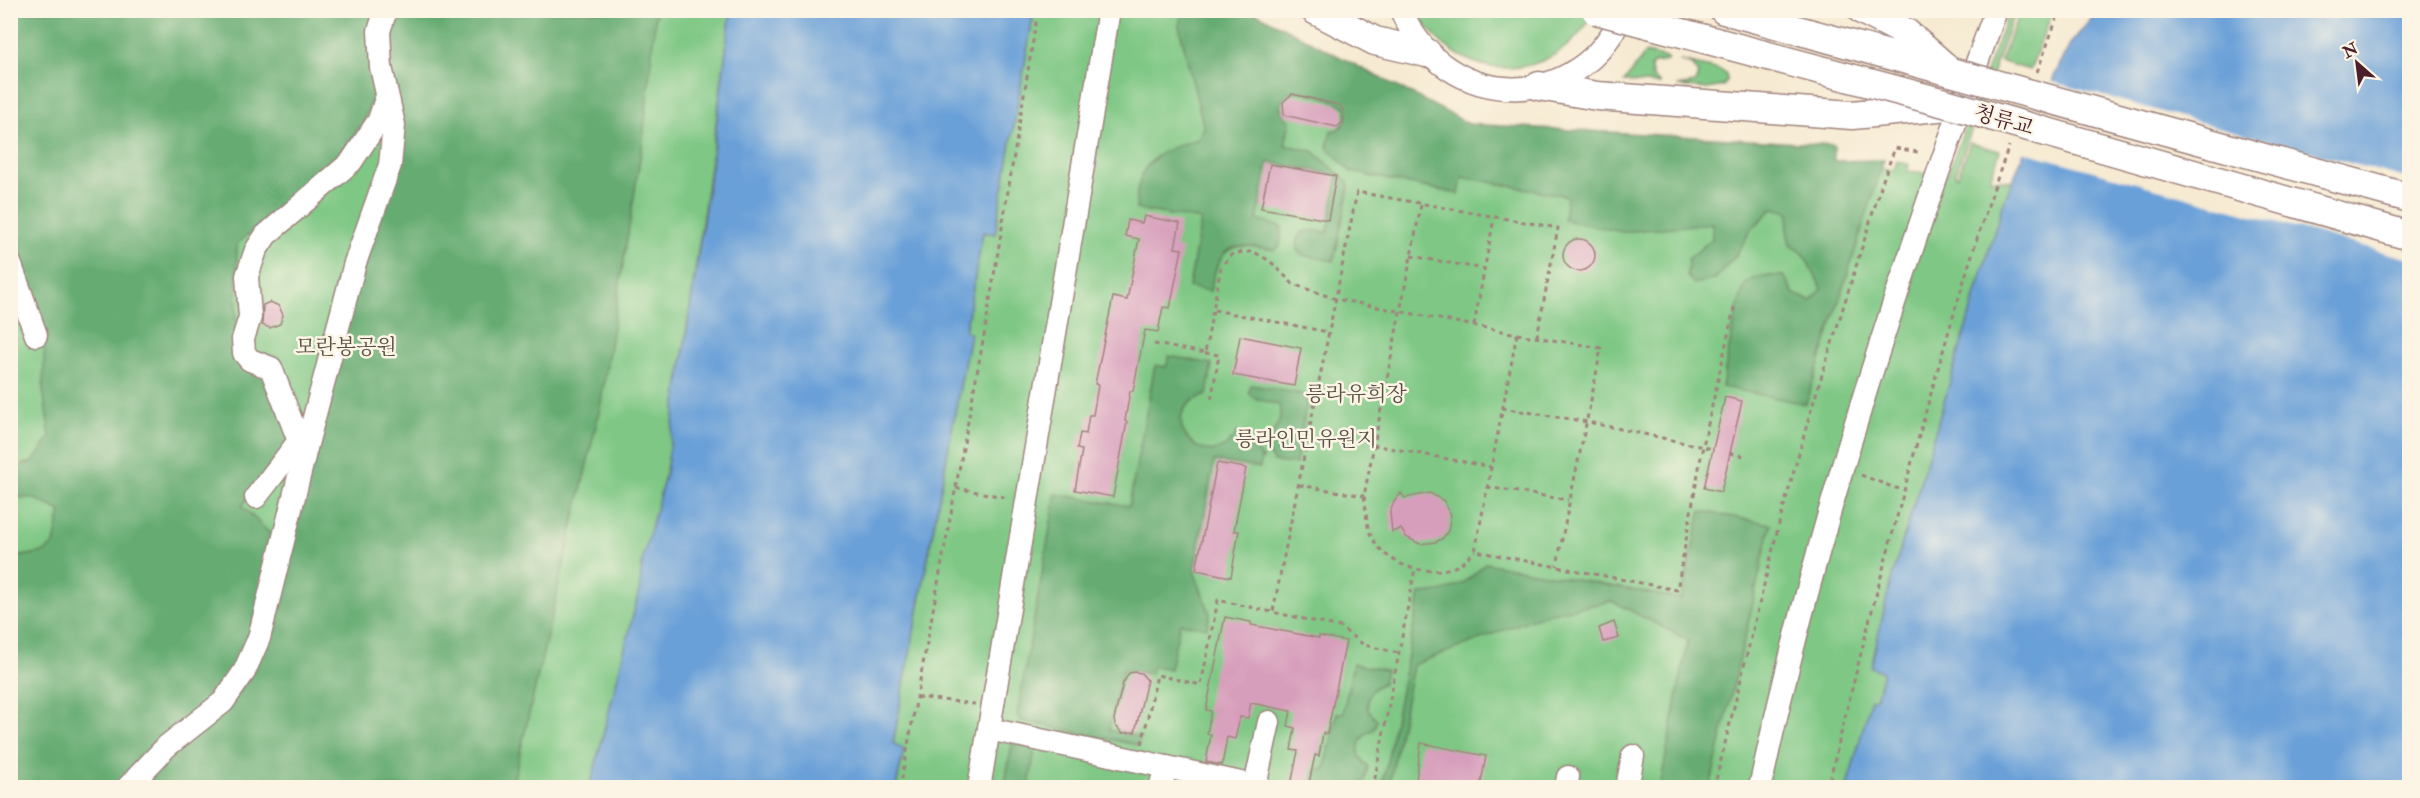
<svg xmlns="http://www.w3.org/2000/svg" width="2420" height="798" font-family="'IM FELL Double Pica','Noto Serif KR',serif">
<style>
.green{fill:#7ec784;stroke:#647358;stroke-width:1.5}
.forest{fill:#66ac72;stroke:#58664e;stroke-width:1.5}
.water{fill:#6ba0d8;stroke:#5a6082;stroke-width:1.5}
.pier{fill:#f6ead2}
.building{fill:#d79ebc}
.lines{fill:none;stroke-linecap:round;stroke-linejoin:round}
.minor-casing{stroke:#a0847e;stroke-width:25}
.major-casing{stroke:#a0847e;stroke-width:31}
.path{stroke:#a0847e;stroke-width:3;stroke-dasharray:4.5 4.5;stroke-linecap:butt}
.minor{stroke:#fff;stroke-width:22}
.major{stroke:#fff;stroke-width:28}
.major-bridge-casing{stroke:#a0847e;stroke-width:31;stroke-linecap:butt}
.major-bridge{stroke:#fff;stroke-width:28}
.labels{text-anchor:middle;stroke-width:5;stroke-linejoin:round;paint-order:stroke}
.street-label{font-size:21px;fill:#4a1f2b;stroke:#fcf5e5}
.park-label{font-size:21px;fill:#5a5146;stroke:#fcf5e5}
</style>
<rect width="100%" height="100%" fill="#fcf5e5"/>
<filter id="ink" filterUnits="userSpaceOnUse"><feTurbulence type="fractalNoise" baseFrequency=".0167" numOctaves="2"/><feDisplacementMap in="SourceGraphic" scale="12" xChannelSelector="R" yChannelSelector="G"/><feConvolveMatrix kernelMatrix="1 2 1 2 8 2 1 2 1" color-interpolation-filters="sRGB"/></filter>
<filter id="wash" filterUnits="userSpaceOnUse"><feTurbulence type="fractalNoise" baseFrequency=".008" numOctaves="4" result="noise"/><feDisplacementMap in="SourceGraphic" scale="24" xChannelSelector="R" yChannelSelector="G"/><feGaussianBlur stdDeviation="1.35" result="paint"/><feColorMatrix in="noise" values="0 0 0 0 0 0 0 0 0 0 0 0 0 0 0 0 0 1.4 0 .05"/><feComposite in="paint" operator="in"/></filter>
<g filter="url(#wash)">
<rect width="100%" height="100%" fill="#f6ead2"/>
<g class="green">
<path d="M10 11H731C712 161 689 310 668 460 661 503 643 544 640 588L590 787H11Z"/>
<polygon points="1034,11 1224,11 1463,127 1894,170 1897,161 1909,165 1907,171 1947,175 2009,11 2015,11 1955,175 1958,176 1970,143 2000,151 1990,179 2012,181 2001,210 1890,584 1872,667 1883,672 1876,700 1871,700 1847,787 896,788 904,749 893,744 970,334 965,332 983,232 995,234"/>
<path d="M1417 11H1595C1554 88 1457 86 1417 11Z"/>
<polygon points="2020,11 2053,11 2030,70 2000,61"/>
<polygon points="1645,53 1667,58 1667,61 1654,63 1651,67 1652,77 1660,83 1660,84 1624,82"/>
<polygon points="1680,61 1720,70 1726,74 1727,81 1723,86 1707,89 1677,86 1695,83 1698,74 1693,65"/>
</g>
<g class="forest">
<path d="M10 11H379C378 39 379 69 372 97 356 158 283 205 237 244L236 339 268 372 293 436 242 506 279 543 249 644 220 696 119 787H11V558L44 552 54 544 61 511 33 498 11 497V467L33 462 50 437 43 389 45 333 11 234Z"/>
<polygon points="396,11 656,11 643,140 600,408 512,787 133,788 228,705 393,165 387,35"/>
<path d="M1182 11H1252L1469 124 1834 145V161L1884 160 1806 404 1722 387C1726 368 1737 292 1748 282 1759 274 1771 276 1784 276L1794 294 1811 301 1822 289 1803 253 1790 245 1787 231 1789 212 1773 208 1750 231 1736 255 1715 279 1694 284 1687 276 1688 259 1712 239V223L1623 232 1564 220 1567 196 1462 177 1459 194 1351 172 1327 147 1331 131C1344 129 1348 120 1346 108 1338 100 1302 89 1291 92 1284 94 1281 101 1280 107L1286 118 1290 121 1285 145 1313 151 1348 182 1349 188 1334 261 1302 255 1297 250C1297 225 1309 231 1328 232L1338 175 1268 162 1257 220 1282 227 1280 246 1274 250C1228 241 1220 246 1210 291L1189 287 1201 220 1136 209C1136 162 1157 151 1198 139L1204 128 1179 26Z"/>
<path d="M1169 356 1212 364 1207 395C1146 411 1208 484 1237 432L1264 459 1261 458 1260 468 1214 461 1194 571 1210 614 1207 628 1180 623 1170 669 1153 666 1151 674 1123 669 1109 730 1140 737 1138 745 1022 721 1017 715 1056 494 1129 506 1155 365 1166 367Z"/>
<path d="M1251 385 1308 395 1296 464 1274 462 1261 445C1273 433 1284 424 1279 405L1254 398 1249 393Z"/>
<path d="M1701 511 1771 524 1710 787H1660L1688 640 1612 601 1545 614 1413 665 1389 787H1382L1420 594C1448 593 1467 585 1485 563L1681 599Z"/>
<path d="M1353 664 1386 670 1383 683C1371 688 1366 696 1368 710L1377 720 1374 729C1357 736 1353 754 1368 766L1365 781 1353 787H1311L1316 770 1325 769 1337 713H1343Z"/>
<polygon points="1012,744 1035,748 1029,787 1004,788"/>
</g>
<g class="water">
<polygon points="731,11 1034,11 995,234 983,232 965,332 970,333 893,743 904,749 896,787 590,787 640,588 642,562 666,472 710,175"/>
<polygon points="2098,11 2409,11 2409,787 1847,788 1871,699 1876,699 1883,672 1871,667 1890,584 2001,210 2056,72 2071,43"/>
</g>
<polygon class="pier" points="2049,81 2409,179 2409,259 2021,151"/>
<g id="blocks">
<g class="building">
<polygon points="1292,94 1339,105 1343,109 1344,121 1337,127 1284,115 1283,102"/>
<polygon points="1270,164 1336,176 1328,220 1261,208"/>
<polygon points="1144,216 1180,223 1175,248 1182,249 1170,308 1163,307 1158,332 1145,330 1133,391 1130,391 1125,421 1127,422 1113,497 1075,490 1082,450 1077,449 1080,433 1086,434 1089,415 1093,415 1098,385 1095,384 1113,297 1127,300 1139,239 1125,236 1128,220 1142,223"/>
<circle cx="1579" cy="255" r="16"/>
<polygon points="270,302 279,306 283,315 280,324 270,328 262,325 263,305"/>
<polygon points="1240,336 1301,348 1294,386 1233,375"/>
<polygon points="1725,397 1742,401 1721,492 1704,488"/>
<polygon points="1217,463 1246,468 1234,531 1239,531 1231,577 1196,570"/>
<polygon points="1401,493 1405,498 1430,493 1444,501 1451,515 1448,531 1443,538 1436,542 1420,544 1406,537 1401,529 1392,532 1390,512 1394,502"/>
<polygon points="1225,617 1251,622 1251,625 1319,638 1319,636 1346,641 1327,734 1323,733 1319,756 1315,755 1308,788 1291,785 1298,751 1291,750 1295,728 1288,726 1291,711 1251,703 1248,718 1240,717 1235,739 1227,737 1222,765 1206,762 1211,734 1207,734 1211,711 1206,710"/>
<polygon points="1614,622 1619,638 1603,642 1599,628"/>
<polygon points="1135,672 1141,673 1147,680 1135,732 1122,733 1115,725 1114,719 1123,683 1129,673"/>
<polygon points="1421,743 1486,756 1480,788 1415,788"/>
</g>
</g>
</g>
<g filter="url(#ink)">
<use href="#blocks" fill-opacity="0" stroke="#a0847e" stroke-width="1.5"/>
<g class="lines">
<defs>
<g id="minor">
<path d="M1401 10C1444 113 1582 116 1624 10"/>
<polyline points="10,263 36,335"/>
<polyline points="306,448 299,441 271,368 250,360 244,353 243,339 250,317 247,276 256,250 266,235 351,162 379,120 387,96"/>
<polyline points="256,497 299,441"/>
<polyline points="989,729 1255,786 1269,722"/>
<polyline points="127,788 167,746 223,702 244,672 259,638 306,448 355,263 390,165 394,125 381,67 379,31 386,10"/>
<polyline points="979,788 1109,10"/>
<polyline points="1160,788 1166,767"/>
<polyline points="1566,788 1568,777"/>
<polyline points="1627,788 1633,756"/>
<path d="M1760 788C1817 522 1903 265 1996 10"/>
</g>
<g id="major">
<polyline points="1315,10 1375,41 1427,53"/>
<polyline points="1724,10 1951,72"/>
<polyline points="1862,10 1905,32 1945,67"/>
<polyline points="1539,86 1597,96 1852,115 1949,106"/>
</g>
</defs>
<use href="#minor" class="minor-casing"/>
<use href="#major" class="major-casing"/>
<g class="path">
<polyline points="2037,72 2060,10"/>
<path d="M1421 205 1364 496C1366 507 1366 523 1370 533 1384 566 1426 578 1457 566 1464 563 1469 555 1475 551"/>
<polyline points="1411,256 1484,269"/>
<polyline points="1214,310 1328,332"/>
<polyline points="1474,325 1494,218"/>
<polyline points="1517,334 1475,551 1677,590 1703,446 1735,304"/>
<path d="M1154 344 1205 353 1221 267 1231 255 1243 252H1254L1270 261 1293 284 1336 299 1517 334 1601 348C1588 421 1570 493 1557 566"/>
<polyline points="1205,353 1219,355 1211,401"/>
<polyline points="1502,408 1588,422 1713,449"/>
<polyline points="1373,445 1491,467"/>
<polyline points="1730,453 1744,456"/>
<polyline points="1861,475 1895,488 1905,489"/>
<polyline points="1299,485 1364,496"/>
<polyline points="1487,487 1568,500"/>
<polyline points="956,488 1009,498"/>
<polyline points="1273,611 1357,192 1558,228 1537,336"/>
<polyline points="917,697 975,704"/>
<polyline points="1142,744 1157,675 1201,685 1218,600 1340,627 1364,645 1399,653"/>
<polyline points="900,788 985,330 1038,10"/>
<polyline points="1373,788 1415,569"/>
<polyline points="1714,788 1779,524 1812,407 1884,177 1895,148 1918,152"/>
<path d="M1828 788C1854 676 1884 564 1914 454 1943 350 1972 246 2009 146"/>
</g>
<use href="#minor" class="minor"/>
<use href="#major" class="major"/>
<defs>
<g id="major-bridge">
<polyline points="1596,10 1952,105 2410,236"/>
<polyline points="1951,72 2410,198"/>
</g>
</defs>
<use href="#major-bridge" class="major-bridge-casing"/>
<use href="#major-bridge" class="major-bridge"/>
</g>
</g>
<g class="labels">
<g class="street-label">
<text transform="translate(2004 120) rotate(16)" y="7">청류교</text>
</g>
<g class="park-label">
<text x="346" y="354">모란봉공원</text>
<text x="1356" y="401">릉라유희장</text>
<text x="1306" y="446">릉라인민유원지</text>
</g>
</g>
<rect width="2420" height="798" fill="none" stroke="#fcf5e5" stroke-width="36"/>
<g transform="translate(2357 63) rotate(332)" stroke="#fcf5e5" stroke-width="4.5" paint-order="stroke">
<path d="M0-4.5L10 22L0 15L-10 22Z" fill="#4a1f2b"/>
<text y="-9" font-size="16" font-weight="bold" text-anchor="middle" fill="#4a1f2b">N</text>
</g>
</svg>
